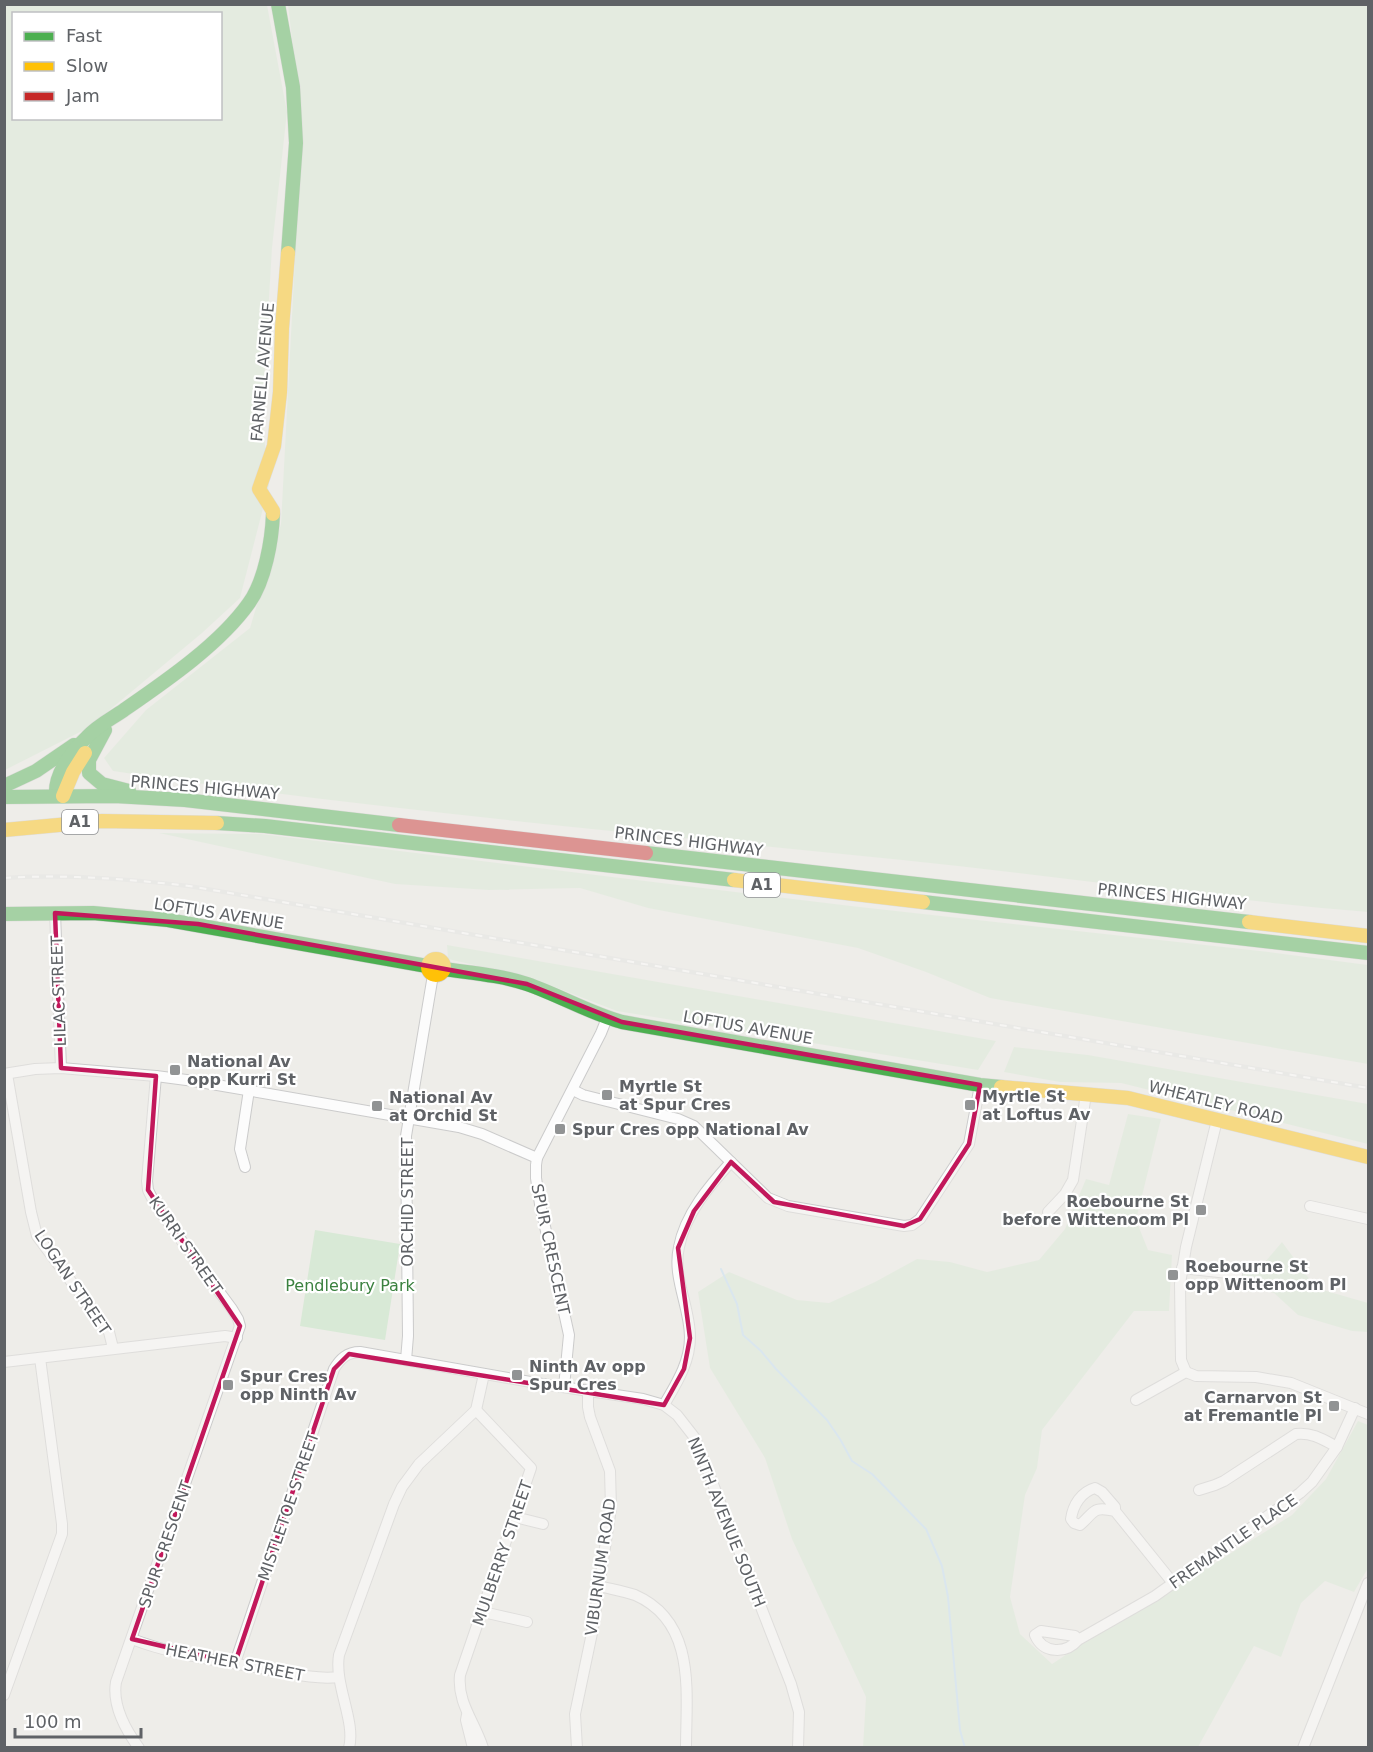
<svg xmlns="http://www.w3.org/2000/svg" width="1373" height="1752" font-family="'DejaVu Sans',sans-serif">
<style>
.green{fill:#d8e9d6;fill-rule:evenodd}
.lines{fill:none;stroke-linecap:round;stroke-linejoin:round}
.stream{stroke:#c1def4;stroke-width:2}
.street-casing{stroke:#cbcbcb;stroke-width:12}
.fast-casing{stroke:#cbcbcb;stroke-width:15}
.slow-casing{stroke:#cbcbcb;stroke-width:15}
.jam-casing{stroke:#cbcbcb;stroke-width:15}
.street{stroke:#fcfcfc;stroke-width:10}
.fast{stroke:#4caf50;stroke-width:14}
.slow{stroke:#ffc107;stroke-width:14}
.jam{stroke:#c62828;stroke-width:14}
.rail-casing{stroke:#e3e4e3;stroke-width:4.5}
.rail{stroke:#fff;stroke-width:2;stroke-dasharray:7;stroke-linecap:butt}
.marked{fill:none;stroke:#c2185b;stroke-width:4.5;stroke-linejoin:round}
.poi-dot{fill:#919394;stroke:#fff;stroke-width:2}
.labels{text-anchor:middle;stroke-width:4.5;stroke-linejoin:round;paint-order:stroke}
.shield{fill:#fff;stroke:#8f9194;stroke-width:1.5}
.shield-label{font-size:15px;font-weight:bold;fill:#5f6266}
.street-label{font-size:16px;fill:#5f6266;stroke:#fff}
.poi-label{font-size:16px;font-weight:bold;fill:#5f6266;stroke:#fff;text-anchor:start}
.park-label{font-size:16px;fill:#3b813f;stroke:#fff}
</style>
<rect width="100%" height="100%" fill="#eeede9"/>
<g class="green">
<path d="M5 5H267L287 112 272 248 262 415 269 485 240 598 202 633 88 728 5 770ZM14 14H220V118H14Z"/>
<path d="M288 5H1368V912C1212 899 1058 876 902 860 639 833 374 810 113 771L104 758 146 710 250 628 281 524 302 125Z"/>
<polygon points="159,833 261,834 851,906 1269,952 1368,965 1368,1064 990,998 926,972 858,948 648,908 580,888 489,890 395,884"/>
<polygon points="447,945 996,1041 978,1070 617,1011 531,978 448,959"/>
<polygon points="1014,1047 1088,1055 1368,1104 1368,1144 1121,1083 1060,1082 1004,1072"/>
<polygon points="1128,1114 1161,1119 1136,1220 1148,1250 1172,1255 1169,1311 1134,1311 1042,1430 1037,1468 1025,1495 1010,1597 1020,1634 1052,1664 1114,1623 1167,1593 1292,1515 1326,1479 1358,1421 1368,1425 1368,1568 1354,1592 1325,1581 1301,1603 1281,1657 1254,1646 1198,1747 863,1747 866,1697 792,1539 765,1458 710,1368 698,1292 729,1272 797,1300 829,1303 875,1282 917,1259 950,1262 987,1272 1039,1260 1065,1229 1086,1179 1109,1185"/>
<polygon points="315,1230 400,1244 385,1340 300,1326"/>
<polygon points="1282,1242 1316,1288 1368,1303 1368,1332 1352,1331 1298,1315 1274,1293 1243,1284 1242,1266 1260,1268"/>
</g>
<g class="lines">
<polyline class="stream" points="721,1269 737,1304 743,1335 761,1351 776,1369 827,1420 840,1439 852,1461 872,1474 926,1529 942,1566 948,1597 960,1730 965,1748"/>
<defs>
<g id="street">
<polyline points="55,913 61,1068"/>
<polyline points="4,1074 35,1069 61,1068 156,1076 194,1081 459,1127 482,1134 537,1158"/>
<polyline points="7,1074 31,1212 37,1236 109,1332 113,1348"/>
<polyline points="573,1090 583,1095 678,1119 694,1126 768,1198 788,1206 904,1226 912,1225 920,1219 969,1144 980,1085"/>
<polyline points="245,1167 240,1149 249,1090"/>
<polyline points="1310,1206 1368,1219"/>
<polyline points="1048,1212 1065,1194 1073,1180 1086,1094"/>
<polyline points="1182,1268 1237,1274"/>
<polyline points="406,1360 408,1336 406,1136 433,975"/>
<polyline points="4,1362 225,1336 237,1338"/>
<polyline points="1186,1372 1181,1360 1180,1284 1186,1247 1217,1120"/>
<polyline points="1186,1372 1196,1376 1256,1377 1291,1383 1368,1414"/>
<polyline points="564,1387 569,1335 540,1204 536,1178 536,1165 537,1158 601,1033 607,1018"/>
<polyline points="1136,1400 1186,1372"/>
<path d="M664 1405C676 1384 690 1363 690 1337 690 1307 672 1277 679 1247 685 1214 710 1185 731 1162"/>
<path d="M476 1410 531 1468 460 1675C457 1703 475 1722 483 1748"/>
<path d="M1199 1490 1215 1485 1224 1481 1296 1434C1312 1432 1324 1440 1337 1447"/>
<path d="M1115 1511C1092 1506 1095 1512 1080 1525L1074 1523 1071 1519C1073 1505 1081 1492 1095 1488L1102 1492 1115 1507V1511L1173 1583"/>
<polyline points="515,1517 543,1524"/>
<path d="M599 1586C611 1589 624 1591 635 1595 697 1622 686 1693 686 1748"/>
<polyline points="483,1612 527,1622"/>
<path d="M132 1639C173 1655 217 1660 260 1668 286 1672 313 1680 339 1677"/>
<path d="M1078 1640 1075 1636 1041 1631 1035 1635C1043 1654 1066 1654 1078 1640L1155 1596 1300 1493 1312 1482 1337 1447 1355 1408"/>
<path d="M235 1663 334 1369C340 1359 347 1352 360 1352L542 1384 643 1399 664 1405 677 1415 695 1438 791 1684 799 1712 798 1748"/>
<polyline points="4,1695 62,1534 62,1524 40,1358"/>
<polyline points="467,1715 466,1720 473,1748"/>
<path d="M139 1748C125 1729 112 1706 116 1682L240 1326 238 1319 232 1309 156 1206 148 1190 147 1181 156 1076"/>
<path d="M349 1748C356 1721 334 1685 339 1655L394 1504 402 1487 419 1464 476 1410 484 1374"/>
<polyline points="577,1748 575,1714 592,1633 611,1508 610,1471 590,1417 588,1407 588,1390"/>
<polyline points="1303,1748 1368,1583"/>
</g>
<g id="fast">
<polyline points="278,4 293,87 296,143 288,253"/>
<polyline points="105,730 89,760 89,773 102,784 129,791"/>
<polyline points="4,786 36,771 74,745"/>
<path d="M56 796C54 774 72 751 87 737 98 725 111 719 124 710 166 681 220 644 249 603 265 581 272 540 273 514"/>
<polyline points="4,797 114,796 185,800 399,825"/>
<polyline points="217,823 265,826 734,880"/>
<polyline points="646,853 1249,922"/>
<polyline points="923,902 1368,953"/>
<polyline points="4,914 93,913 168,920 427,966"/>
<path d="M444 969C472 973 500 975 527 984 559 995 589 1013 622 1022L980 1085 1001 1087"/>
</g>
<g id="slow">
<polyline points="273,514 273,511 259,489 274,446 280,392 282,328 288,253"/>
<polyline points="63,796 73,772 85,753"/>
<polyline points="4,830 102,821 217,823"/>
<polyline points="734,880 923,902"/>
<polyline points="1249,922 1368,936"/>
<circle cx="436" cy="967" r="8"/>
<polyline points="1001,1087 1128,1098 1368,1157"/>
</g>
<polyline id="jam" points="399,825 646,853"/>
</defs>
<use href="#street" class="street-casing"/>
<use href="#fast" class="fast-casing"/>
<use href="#slow" class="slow-casing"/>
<use href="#jam" class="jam-casing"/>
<use href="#street" class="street"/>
<use href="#fast" class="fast"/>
<use href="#slow" class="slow"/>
<use href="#jam" class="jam"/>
<defs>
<path id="rail" d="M4 878C66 874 127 879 189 886L1368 1088"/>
</defs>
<use href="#rail" class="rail-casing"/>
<use href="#rail" class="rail"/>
</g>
<path d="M0 0H1373V1752H0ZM55 913 198 924 527 984 622 1022 980 1085 969 1144 920 1219 904 1226 774 1202 731 1162 694 1211 678 1248 690 1338 684 1369 664 1405 349 1354 334 1369 235 1663 132 1639 240 1326 148 1190 156 1076 61 1068Z" fill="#eeede9" fill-opacity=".55" fill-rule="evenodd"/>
<path class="marked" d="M55 913 198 924 527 984 622 1022 980 1085 969 1144 920 1219 904 1226 774 1202 731 1162 694 1211 678 1248 690 1338 684 1369 664 1405 349 1354 334 1369 235 1663 132 1639 240 1326 148 1190 156 1076 61 1068Z"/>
<g class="poi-dot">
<rect x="169" y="1064" width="12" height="12" rx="3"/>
<rect x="601" y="1089" width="12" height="12" rx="3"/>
<rect x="964" y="1099" width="12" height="12" rx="3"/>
<rect x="371" y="1100" width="12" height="12" rx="3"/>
<rect x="554" y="1123" width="12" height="12" rx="3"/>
<rect x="1195" y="1204" width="12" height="12" rx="3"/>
<rect x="1167" y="1269" width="12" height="12" rx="3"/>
<rect x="511" y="1369" width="12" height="12" rx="3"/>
<rect x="222" y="1379" width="12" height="12" rx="3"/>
<rect x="1328" y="1400" width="12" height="12" rx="3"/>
</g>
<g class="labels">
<g class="shield">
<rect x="62" y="810" width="36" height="24" rx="4.5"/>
<rect x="744" y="873" width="36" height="24" rx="4.5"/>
</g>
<g class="shield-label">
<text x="80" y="827">A1</text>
<text x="762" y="890">A1</text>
</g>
<g class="street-label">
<text transform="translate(262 372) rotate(-85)" y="6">FARNELL AVENUE</text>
<text transform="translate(205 787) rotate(5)" y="6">PRINCES HIGHWAY</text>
<text transform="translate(689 841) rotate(7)" y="6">PRINCES HIGHWAY</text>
<text transform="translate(1172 896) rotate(6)" y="6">PRINCES HIGHWAY</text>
<text transform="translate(219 913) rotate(9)" y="6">LOFTUS AVENUE</text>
<text transform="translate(58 991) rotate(-92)" y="6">LILAC STREET</text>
<text transform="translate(748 1027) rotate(10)" y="6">LOFTUS AVENUE</text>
<text transform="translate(1216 1102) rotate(14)" y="6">WHEATLEY ROAD</text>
<text transform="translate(407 1202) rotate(-90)" y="6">ORCHID STREET</text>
<text transform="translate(186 1245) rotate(55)" y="6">KURRI STREET</text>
<text transform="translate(551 1249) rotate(78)" y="6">SPUR CRESCENT</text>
<text transform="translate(73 1282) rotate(56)" y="6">LOGAN STREET</text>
<text transform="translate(288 1506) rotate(-71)" y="6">MISTLETOE STREET</text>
<text transform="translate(727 1522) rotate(68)" y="6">NINTH AVENUE SOUTH</text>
<text transform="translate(1233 1541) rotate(-35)" y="6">FREMANTLE PLACE</text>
<text transform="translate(165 1544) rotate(-71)" y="6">SPUR CRESCENT</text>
<text transform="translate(502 1553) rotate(-71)" y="6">MULBERRY STREET</text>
<text transform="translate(600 1567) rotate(-82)" y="6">VIBURNUM ROAD</text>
<text transform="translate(235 1662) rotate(11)" y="6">HEATHER STREET</text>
</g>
<g class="poi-label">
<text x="187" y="1067">National Av<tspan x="187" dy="18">opp Kurri St</tspan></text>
<text x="619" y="1092">Myrtle St<tspan x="619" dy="18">at Spur Cres</tspan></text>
<text x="982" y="1102">Myrtle St<tspan x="982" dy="18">at Loftus Av</tspan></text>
<text x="389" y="1103">National Av<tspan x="389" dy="18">at Orchid St</tspan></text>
<text x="572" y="1135">Spur Cres opp National Av</text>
<text x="1189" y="1207" text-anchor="end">Roebourne St<tspan x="1189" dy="18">before Wittenoom Pl</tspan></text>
<text x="1185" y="1272">Roebourne St<tspan x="1185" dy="18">opp Wittenoom Pl</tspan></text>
<text x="529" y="1372">Ninth Av opp<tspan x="529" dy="18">Spur Cres</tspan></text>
<text x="240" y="1382">Spur Cres<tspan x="240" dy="18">opp Ninth Av</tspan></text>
<text x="1322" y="1403" text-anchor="end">Carnarvon St<tspan x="1322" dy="18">at Fremantle Pl</tspan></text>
</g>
<g class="park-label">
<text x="350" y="1291">Pendlebury Park</text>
</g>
</g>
<rect width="1373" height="1752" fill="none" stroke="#5f6266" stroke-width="12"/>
<rect x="12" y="12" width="210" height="108" fill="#ffffff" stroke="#bfc0c2" stroke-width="1.5"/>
<rect x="24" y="32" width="30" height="9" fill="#4caf50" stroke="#bfc0c2" stroke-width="1.5"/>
<text x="66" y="42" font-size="18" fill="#5f6266">Fast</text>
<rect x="24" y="62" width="30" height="9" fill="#ffc107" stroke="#bfc0c2" stroke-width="1.5"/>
<text x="66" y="72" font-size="18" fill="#5f6266">Slow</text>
<rect x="24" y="92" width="30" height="9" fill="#c62828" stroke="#bfc0c2" stroke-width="1.5"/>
<text x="66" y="102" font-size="18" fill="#5f6266">Jam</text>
<path d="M15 1728v9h126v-9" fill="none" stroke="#5f6266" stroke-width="3"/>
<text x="24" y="1728" font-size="18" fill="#5f6266" stroke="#ffffff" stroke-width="4.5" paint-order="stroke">100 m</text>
</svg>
